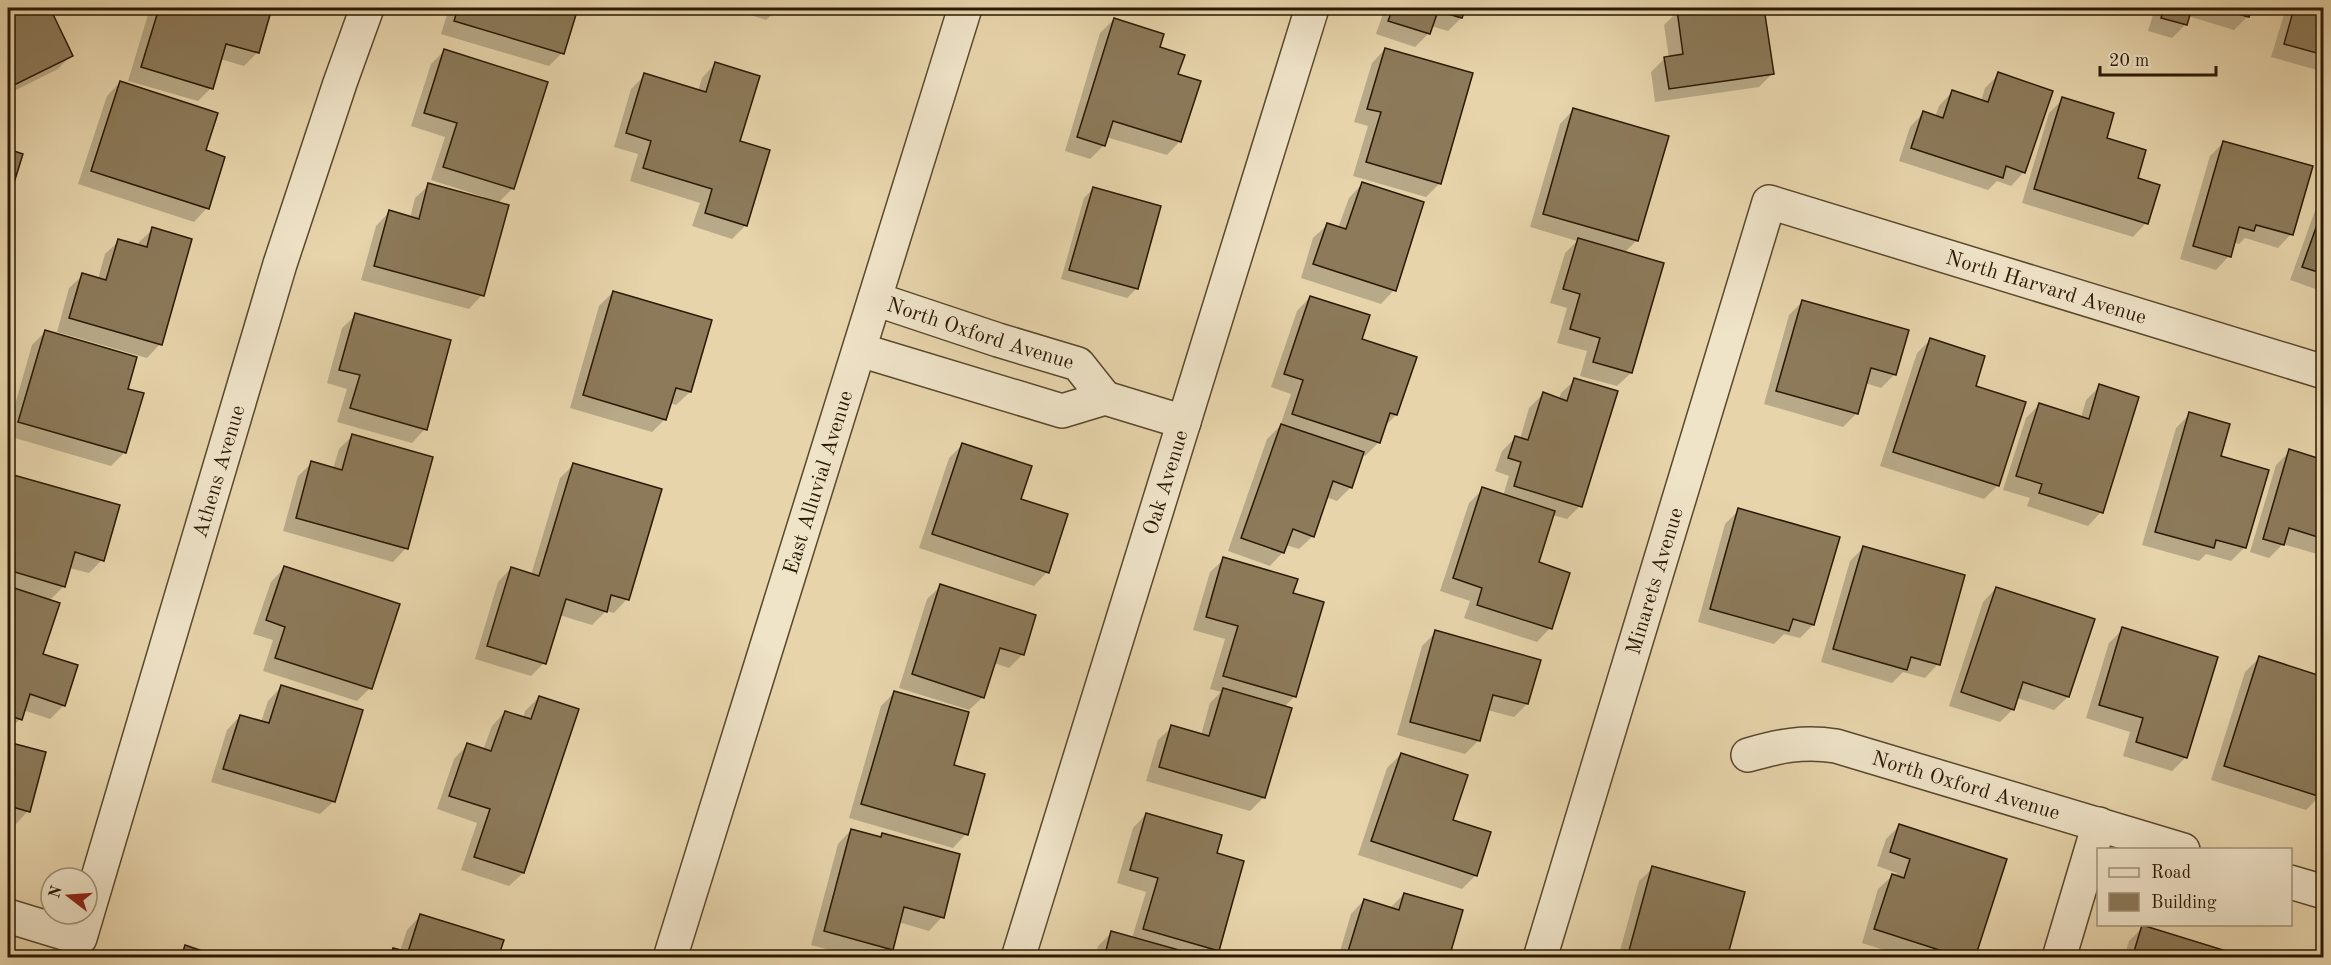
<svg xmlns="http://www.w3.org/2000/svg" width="2331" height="965" font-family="'Old Standard TT',serif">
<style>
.shadow{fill:#0003;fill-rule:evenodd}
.building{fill:#8c7a5a;stroke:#2a1902;stroke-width:1.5}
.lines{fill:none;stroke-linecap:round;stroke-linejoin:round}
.minor-casing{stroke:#59482c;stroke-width:36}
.tertiary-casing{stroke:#59482c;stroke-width:36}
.minor{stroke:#efe3c8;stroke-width:33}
.tertiary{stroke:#efe3c8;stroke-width:33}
.labels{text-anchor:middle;stroke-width:4.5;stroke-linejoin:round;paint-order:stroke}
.street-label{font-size:21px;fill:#2a1902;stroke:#efe3c8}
</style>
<rect width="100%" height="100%" fill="#e7d4ab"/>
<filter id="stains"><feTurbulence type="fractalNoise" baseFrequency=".00333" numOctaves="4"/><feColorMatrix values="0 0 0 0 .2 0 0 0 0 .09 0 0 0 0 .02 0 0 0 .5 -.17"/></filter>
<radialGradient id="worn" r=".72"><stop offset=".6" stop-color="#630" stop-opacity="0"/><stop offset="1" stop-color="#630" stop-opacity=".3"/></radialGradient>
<g class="shadow">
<polygon points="8,8 48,8 71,55 58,69 8,94"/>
<polygon points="150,8 271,8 257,53 244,66 220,59 211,88 198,101 128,81"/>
<polygon points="449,8 576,8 562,53 549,66 441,34"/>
<polygon points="728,8 779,8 766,20"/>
<polygon points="1385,8 1464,8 1461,18 1448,31 1431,26 1429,33 1415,47 1376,34"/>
<polygon points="1701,8 1763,8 1772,74 1759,87 1655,102 1651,72 1664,59 1669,58 1664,25 1678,11"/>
<polygon points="2155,8 2250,8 2248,16 2234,30 2188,16 2186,24 2172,38 2148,31"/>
<polygon points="2286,8 2324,8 2324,72 2271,57"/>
<polygon points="1114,19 1158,48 1176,75 1180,141 1167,155 1106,137 1104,145 1090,159 1065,151 1100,33"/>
<polygon points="1385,49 1440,183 1426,197 1353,176 1368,126 1354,122 1372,63"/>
<polygon points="444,51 513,188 498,203 482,295 469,309 361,280 376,226 389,212 410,218 415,198 429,185 483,199 484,197 431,180 445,137 411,126 431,64"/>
<polygon points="715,64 738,142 746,225 732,239 692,226 700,203 630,181 638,154 614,147 631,89 645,75 698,91 702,78"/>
<polygon points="1999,74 2024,172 2011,186 1997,181 1988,190 1899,161 1910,127 1923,113 1935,117 1939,106 1952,92 1981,101 1985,88"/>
<polygon points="120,82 204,151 207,208 194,222 78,184 107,96"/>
<polygon points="2063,99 2105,139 2136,179 2146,223 2133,237 2022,203 2049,113"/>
<polygon points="1573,110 1637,240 1624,253 1631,373 1617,386 1580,376 1587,351 1557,343 1567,308 1550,303 1565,253 1577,241 1530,227 1560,124"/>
<polygon points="2224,142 2291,234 2278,248 2245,238 2239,244 2233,242 2229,256 2216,270 2180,259 2210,156"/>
<polygon points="8,151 21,155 8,197"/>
<polygon points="1362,184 1422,203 1394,290 1381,304 1301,278 1313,238 1327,225 1338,228 1349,198"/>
<polygon points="2324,186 2324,292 2290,280"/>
<polygon points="1094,188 1137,288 1127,298 1061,279 1084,198"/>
<polygon points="153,229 160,344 147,358 57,332 69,288 83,275 98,279 105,254 119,241 138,246 139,242"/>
<polygon points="613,292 690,392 676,405 670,403 665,419 652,432 570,408 599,306"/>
<polygon points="1310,297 1360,340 1396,415 1384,427 1379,442 1365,456 1362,455 1351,487 1337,501 1326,497 1313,536 1299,549 1286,545 1283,552 1270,566 1228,551 1267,439 1280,426 1291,394 1271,387 1297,311"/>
<polygon points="1802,302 1895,374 1881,388 1865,383 1857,413 1843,427 1764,404 1789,315"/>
<polygon points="356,315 425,429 412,443 337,422 347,389 327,383 342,328"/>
<polygon points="45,332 126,390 125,452 111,466 8,436 8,429 32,345"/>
<polygon points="1930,340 1974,387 2024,403 1997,486 1984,499 1880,466 1917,353"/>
<polygon points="1575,380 1580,506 1567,519 1552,515 1537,563 1550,628 1537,642 1464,618 1470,601 1440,591 1469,503 1483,489 1503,496 1509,476 1495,471 1502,451 1515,438 1520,439 1529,408 1543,394 1559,399 1561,393"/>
<polygon points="2100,386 2101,512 2088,526 2027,506 2030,498 2003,490 2026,418 2039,405 2081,418 2086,400"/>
<path d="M2190 414 2219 457 2245 547 2231 561 2206 554 2199 561 2142 545 2176 428ZM2210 536 2238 544V547L2209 539Z"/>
<polygon points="353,435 406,548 393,562 283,531 298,476 312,463 333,469 339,449"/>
<polygon points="962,445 1019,500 1047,572 1034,586 919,548 949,458"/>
<polygon points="2290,451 2324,461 2324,556 2283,544 2269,558 2250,552 2276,465"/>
<polygon points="574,464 627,599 614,613 606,611 592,625 559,615 544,663 531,676 475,659 498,582 511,568 531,575 560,478"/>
<polygon points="10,475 102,560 89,573 69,568 64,586 49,601 41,655 64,705 50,719 23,710 20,719 8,732 8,478"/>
<polygon points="1739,510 1813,625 1800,638 1784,634 1774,644 1698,622 1725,524"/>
<polygon points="1863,548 1938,664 1925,678 1903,672 1892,683 1821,662 1850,561"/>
<polygon points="1224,559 1292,594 1295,696 1284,707 1264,797 1250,811 1146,781 1158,740 1172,727 1201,735 1210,703 1221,692 1210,689 1225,639 1193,630 1210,572"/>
<polygon points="284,568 370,688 357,701 263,671 273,640 253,634 271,582"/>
<polygon points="941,586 1023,654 1009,668 994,663 983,697 969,710 899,688 927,599"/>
<polygon points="1996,588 2068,697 2054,710 2017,698 2013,709 2000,722 1949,706 1983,602"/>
<polygon points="2123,629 2186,757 2172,771 2123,756 2130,732 2086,718 2109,643"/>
<polygon points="1436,632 1527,704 1514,717 1487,710 1479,740 1465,754 1397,735 1422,646"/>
<polygon points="2259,658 2320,796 2306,810 2211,780 2245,672"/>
<polygon points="281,687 334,801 320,814 211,782 227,730 240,716 261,722 268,701"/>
<polygon points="894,693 952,766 966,834 953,848 849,818 881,706"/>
<polygon points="539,697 523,873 509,886 461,870 477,823 437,809 454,759 467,745 483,750 492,726 505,712 523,718 525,711"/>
<polygon points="8,743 44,753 28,811 15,825 8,823"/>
<polygon points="1401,754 1451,821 1476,875 1462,889 1358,855 1387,768"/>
<polygon points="1146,814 1215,854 1217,950 1210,958 1095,958 1098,946 1111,933 1132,938 1146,892 1117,883 1133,828"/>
<polygon points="1899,826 1974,958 1909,958 1862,943 1878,889 1892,876 1896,877 1897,873 1877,866 1886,839"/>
<polygon points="851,830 879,838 882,834 942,917 929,931 898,922 891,949 883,958 859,958 811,945 838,844"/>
<polygon points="1653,868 1726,958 1618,958 1639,881"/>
<polygon points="1404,894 1447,958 1338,958 1351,914 1364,900 1390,908"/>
<polygon points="420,916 497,958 385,958 393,950 400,951 407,930"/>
<polygon points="2143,927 2234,958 2124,958 2129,941"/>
<polygon points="186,947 218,958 175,958"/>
</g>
<g class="building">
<polygon points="8,8 50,8 73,56 8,88"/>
<polygon points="159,8 272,8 259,53 226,44 213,89 141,67"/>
<polygon points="458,8 578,8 564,54 454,21"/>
<polygon points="1393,8 1466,8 1462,18 1438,11 1430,34 1388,21"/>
<polygon points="1691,8 1764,8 1774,74 1669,89 1664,57 1683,54 1677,10"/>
<polygon points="2164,8 2192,8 2187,25 2161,18"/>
<polygon points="2216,8 2252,8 2249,17"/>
<polygon points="2294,8 2324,8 2324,55 2284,44"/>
<polygon points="1114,18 1164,34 1160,47 1185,55 1178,74 1201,81 1181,142 1113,121 1105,146 1077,137"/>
<polygon points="1385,48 1473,73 1441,184 1366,162 1381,112 1367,109"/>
<polygon points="444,49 548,82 514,189 443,167 457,123 424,113"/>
<polygon points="715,62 760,76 740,141 770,150 747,226 705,213 712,189 643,168 651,141 626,133 644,73 706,92"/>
<polygon points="1998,72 2053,91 2025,173 2006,166 2003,178 1911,148 1923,111 1943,118 1952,90 1988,102"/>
<polygon points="120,81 218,113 206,150 225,157 209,209 91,171"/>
<polygon points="2062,97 2114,113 2107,138 2146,150 2138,178 2160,185 2148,224 2034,189"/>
<polygon points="1573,108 1669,136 1638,241 1543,214"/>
<polygon points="2223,141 2313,166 2293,235 2256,225 2254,231 2239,227 2231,257 2193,246"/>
<polygon points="8,149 23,154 8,202"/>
<polygon points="1362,182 1424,202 1396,291 1313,264 1327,223 1346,229"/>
<polygon points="428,183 509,205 484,296 374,266 389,210 419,219"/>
<polygon points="1093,187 1161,206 1138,289 1069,270"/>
<polygon points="2324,205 2324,274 2302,267"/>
<polygon points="152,227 192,239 162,345 69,318 82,273 106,280 118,239 147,247"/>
<polygon points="1578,238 1664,263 1632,373 1593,362 1600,338 1570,329 1580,294 1563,289"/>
<polygon points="613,291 712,320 691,392 676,388 666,420 583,395"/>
<polygon points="1310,296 1370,315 1362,339 1417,357 1397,415 1390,413 1380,443 1292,414 1303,380 1284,374"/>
<polygon points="1802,300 1909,330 1896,375 1871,368 1858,414 1776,391"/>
<polygon points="355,313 451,340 427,430 350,408 360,375 339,370"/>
<polygon points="45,330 137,357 128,389 144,393 126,453 18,422"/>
<polygon points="1930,338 1985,356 1976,386 2026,402 1999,486 1893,452"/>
<polygon points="1574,378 1618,391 1582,507 1514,486 1521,462 1508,458 1515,436 1528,440 1543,392 1567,401"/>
<polygon points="2099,384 2139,397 2103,513 2039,493 2042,484 2016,476 2039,403 2089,419"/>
<polygon points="2189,412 2230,424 2221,456 2269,470 2246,548 2216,540 2214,548 2155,532"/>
<polygon points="1281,424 1364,452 1352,488 1333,481 1314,537 1293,529 1284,553 1241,538"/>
<polygon points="352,434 433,457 408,549 296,518 311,461 342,470"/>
<polygon points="962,443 1032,466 1021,499 1068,514 1049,573 932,534"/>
<polygon points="2289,449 2324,460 2324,539 2289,528 2284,545 2263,539"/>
<polygon points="573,463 662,489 629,600 611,595 607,612 566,599 546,664 487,646 511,567 539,576"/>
<polygon points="10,474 120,505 104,561 75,552 65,587 8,570 8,482"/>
<polygon points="1482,487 1555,511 1539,562 1570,573 1552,629 1477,605 1482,588 1453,578"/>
<polygon points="1738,508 1840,537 1814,625 1793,619 1789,631 1710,609"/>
<polygon points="1863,546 1965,575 1940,665 1911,657 1907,670 1833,649"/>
<polygon points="1223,557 1298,579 1293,593 1324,602 1296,697 1223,676 1238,626 1206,617"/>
<polygon points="284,566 400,604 372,689 275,658 285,627 266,620"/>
<polygon points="940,584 1036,615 1024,655 1000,648 984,698 912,674"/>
<polygon points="8,586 60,603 43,654 78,665 65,706 30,694 22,720 8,715"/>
<polygon points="1996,587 2095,619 2069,697 2023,682 2014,710 1961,692"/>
<polygon points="2122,627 2218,657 2187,758 2136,742 2143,718 2099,705"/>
<polygon points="1435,630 1541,660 1528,704 1493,695 1480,741 1410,722"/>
<polygon points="2259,656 2324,677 2324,789 2321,797 2224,766"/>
<polygon points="281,685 363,710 335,802 223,769 240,715 269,723"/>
<polygon points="1223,688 1292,708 1265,798 1159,767 1171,725 1209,736"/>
<polygon points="894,691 969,712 954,765 985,774 968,835 861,804"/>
<polygon points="539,696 579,709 524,873 474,857 490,809 449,796 467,743 491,751 505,711 531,719"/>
<polygon points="8,742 46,752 30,812 9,806 8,810"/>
<polygon points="1401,753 1468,775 1453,820 1491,832 1477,876 1371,841"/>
<polygon points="1146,813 1222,835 1217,853 1244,861 1219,951 1143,929 1158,878 1130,870"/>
<polygon points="1899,824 2007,859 1975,958 1964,958 1874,929 1892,874 1904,878 1910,859 1890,852"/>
<polygon points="851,829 881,837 882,833 960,854 944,918 904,907 893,950 824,931"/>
<polygon points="1652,866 1745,892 1727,958 1627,958"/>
<polygon points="1404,893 1463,910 1449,958 1346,958 1364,899 1399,910"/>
<polygon points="420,914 504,940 498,958 390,958 393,948 408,952"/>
<polygon points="2142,925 2236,954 2235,958 2132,958"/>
<polygon points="1111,931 1204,957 1204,958 1104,958"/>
<polygon points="185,945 223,958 181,958"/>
</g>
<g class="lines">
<defs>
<g id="minor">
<path id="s1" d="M875 299 998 340 1078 364 1105 398"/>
<polyline points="860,350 1062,411 1105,398 1184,422"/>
<path id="s2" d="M1748 755C1779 746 1803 741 1836 746L2183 850"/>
<polyline points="2290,882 2324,892"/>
<path id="s3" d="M8 916 80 938 280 264 340 83 367 8"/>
<path id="s4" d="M1018 958 1312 8"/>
<path id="s5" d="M1540 958 1769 202 2324 372"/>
<polyline points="2059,958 2099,824"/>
</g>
<g id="tertiary">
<path id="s6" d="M670 958 965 8"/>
</g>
</defs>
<use href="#minor" class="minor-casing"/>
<use href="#tertiary" class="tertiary-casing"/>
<use href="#minor" class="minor"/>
<use href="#tertiary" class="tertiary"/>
</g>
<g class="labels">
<g class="street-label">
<text dy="7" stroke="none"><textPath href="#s5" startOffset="1080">North Harvard Avenue</textPath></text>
<text dy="7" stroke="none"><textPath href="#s1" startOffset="111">North Oxford Avenue</textPath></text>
<text dy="7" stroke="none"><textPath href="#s3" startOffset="562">Athens Avenue</textPath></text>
<text dy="7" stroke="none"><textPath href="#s6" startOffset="498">East Alluvial Avenue</textPath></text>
<text dy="7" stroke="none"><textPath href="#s4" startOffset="498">Oak Avenue</textPath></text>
<text dy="7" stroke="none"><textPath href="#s5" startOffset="394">Minarets Avenue</textPath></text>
<text dy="7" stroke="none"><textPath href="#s2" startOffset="225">North Oxford Avenue</textPath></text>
</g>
</g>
<rect width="2331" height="965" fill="none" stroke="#e7d4ab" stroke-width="30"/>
<rect x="9" y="9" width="2313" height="947" fill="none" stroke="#2a1902" stroke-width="3"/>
<rect x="15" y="15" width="2301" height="935" fill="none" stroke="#2a1902" stroke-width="1.5"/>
<rect x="2097" y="848" width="195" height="78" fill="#efe3c8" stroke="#a09279" stroke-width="1.5"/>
<rect x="2109" y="868" width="30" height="9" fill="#efe3c8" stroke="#a09279" stroke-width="1.5"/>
<text x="2151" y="878" font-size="18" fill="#2a1902">Road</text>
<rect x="2109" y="893" width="30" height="18" fill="#8c7a5a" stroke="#a09279" stroke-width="1.5"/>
<text x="2151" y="908" font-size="18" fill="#2a1902">Building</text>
<g transform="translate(69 896) rotate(287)"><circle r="28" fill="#efe3c8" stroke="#a09279" stroke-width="1.5"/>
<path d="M0-4.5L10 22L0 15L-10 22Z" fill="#8f2418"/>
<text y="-9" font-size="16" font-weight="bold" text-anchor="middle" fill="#2a1902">N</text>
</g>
<path d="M2100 66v9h116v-9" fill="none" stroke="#2a1902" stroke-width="3"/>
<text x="2109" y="66" font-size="18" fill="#2a1902" stroke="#efe3c8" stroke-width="4.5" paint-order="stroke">20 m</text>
<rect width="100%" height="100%" filter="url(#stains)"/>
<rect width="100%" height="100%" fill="url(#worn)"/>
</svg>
